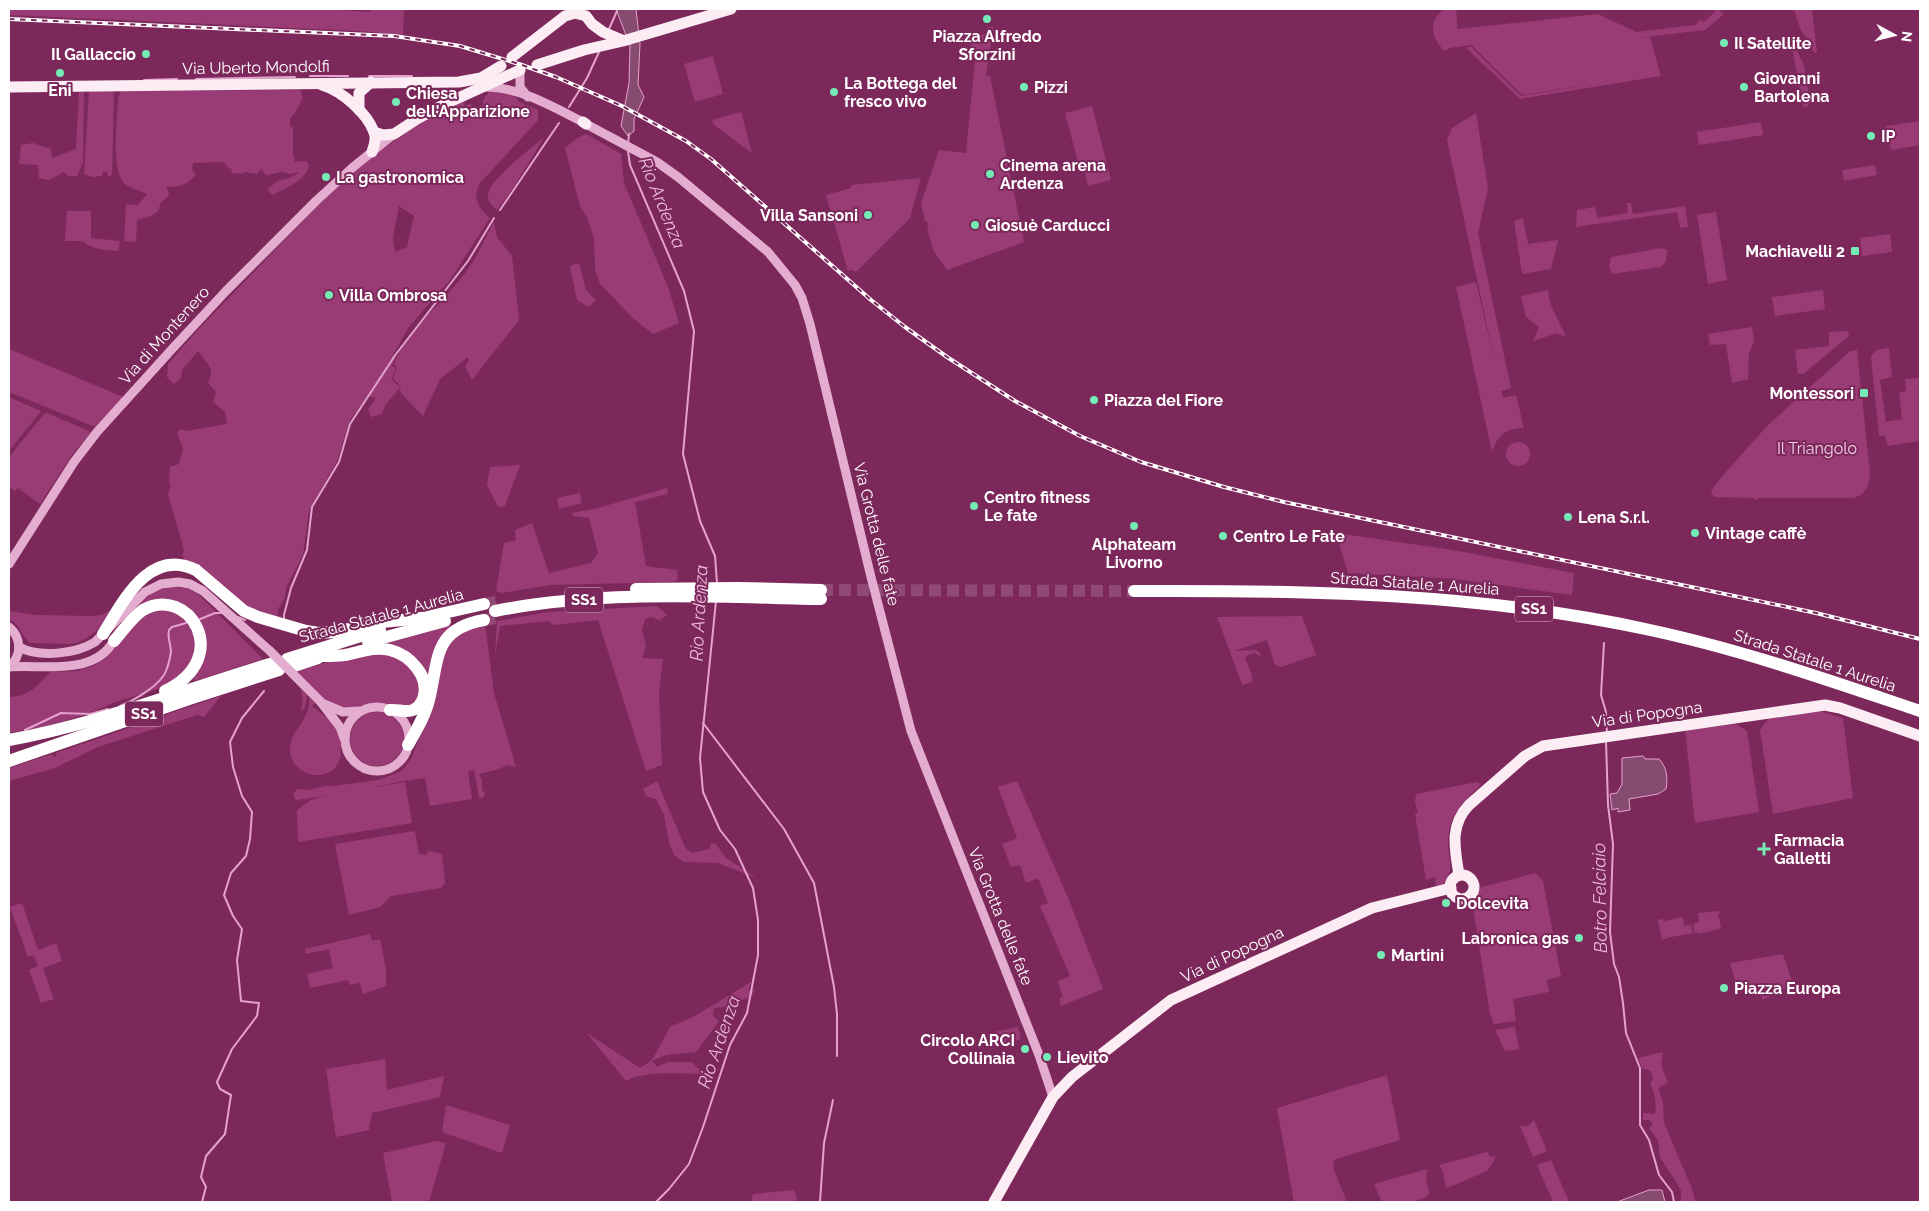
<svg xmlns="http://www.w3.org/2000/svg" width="1929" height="1211" font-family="Raleway,sans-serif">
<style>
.green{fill:#993c75;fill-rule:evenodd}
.water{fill:#884b70;stroke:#e4a2cc}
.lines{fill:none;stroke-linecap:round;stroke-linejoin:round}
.stream{stroke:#e4a2cc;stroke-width:2}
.highway-tunnel{stroke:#904874;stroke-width:12;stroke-dasharray:12 6;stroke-linecap:butt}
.minor{stroke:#e4adcf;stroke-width:9}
.major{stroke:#fcedf5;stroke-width:11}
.highway{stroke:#fff;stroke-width:12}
.rail-casing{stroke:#fff;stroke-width:4}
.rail{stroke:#7c285b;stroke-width:2;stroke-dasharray:5.5;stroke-linecap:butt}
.minor-bridge{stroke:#e4adcf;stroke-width:9}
.poi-dot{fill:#74ebb5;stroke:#7c285b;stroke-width:2}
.labels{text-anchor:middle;stroke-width:4;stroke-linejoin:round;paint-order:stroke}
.shield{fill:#7c285b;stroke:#d8bece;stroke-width:1}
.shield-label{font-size:15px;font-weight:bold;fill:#fff}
.poi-label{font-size:16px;font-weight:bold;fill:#fff;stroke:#7c285b;text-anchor:start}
.street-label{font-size:16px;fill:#fff;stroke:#7c285b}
.park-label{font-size:16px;fill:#f4d0e6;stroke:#7c285b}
.water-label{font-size:18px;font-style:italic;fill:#ecb9d8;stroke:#7c285b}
</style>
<rect width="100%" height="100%" fill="#7c285b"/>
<g class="green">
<polygon points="9,9 326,9 369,12 372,9 404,9 403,35 358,31 9,15"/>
<path d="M1444 9H1456L1458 34V29L1598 14 1636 32 1695 25 1700 20 1704 22 1718 9 1724 14 1705 30 1637 38 1650 37 1661 76 1520 99 1466 48 1470 46 1521 96 1595 84 1522 95 1471 45 1450 48 1445 51C1431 39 1428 21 1444 9Z"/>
<polygon points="1794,9 1812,9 1817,52 1814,53 1813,51 1799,26"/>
<polygon points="987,27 993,27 986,75 990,76 1024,242 947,270 934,252 927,229 929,224 925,221 921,203 939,150 966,153 975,59 968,57 972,42 976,43 976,35 986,34"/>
<polygon points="1792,41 1804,65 1810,102 1807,107 1803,106 1791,42"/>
<polygon points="713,56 723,94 695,102 684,64"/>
<path d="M491 89 516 97 519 102 538 110V120L480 183C472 198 478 208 490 218L450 280 408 328 393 355 395 358 392 366 396 369 391 379 400 387C393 398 386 400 382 414L371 417 368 409 376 398 368 396 350 420 337 461 309 511 303 555 286 588 285 598 278 609V616L243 608 203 568 188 566 182 555 184 550 168 494 171 485 169 482 170 467 179 464 183 449 177 432 181 429 186 431 227 424 225 412 213 402 216 392 208 383C216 368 207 364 198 351L182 370 181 378 174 384 167 377 168 364 195 333 321 202 354 171 418 123 465 101 464 106 471 104 473 108 483 105V100ZM399 206 414 216 407 247 395 252 393 238Z"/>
<polygon points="89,90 114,90 112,175 108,177 107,172 103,172 102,176 93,177 84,174"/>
<path d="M300 90 303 98 295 113 290 119V126L293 128V154L295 162 305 161 309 164C308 180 285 188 273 195L267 190 277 181 290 178 300 172 291 174 282 172 266 175 261 169 257 174 245 172 241 174 232 173 231 168 229 169 224 162 193 163 192 170 196 174C188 185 179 187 166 187L169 193 168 197 161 202 158 211 151 216 137 220 136 242 124 241 126 204 138 205 147 194C141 191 131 188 125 184 110 170 118 118 118 98L121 91Z"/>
<polygon points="79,91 84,92 83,162 77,176 68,176 64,172 49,180 39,178 38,165 19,164 21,145 33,143 51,149 52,158 76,149"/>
<polygon points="1092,106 1111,180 1088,186 1084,170 1080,170 1065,113"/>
<polygon points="741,112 752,153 714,125 712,120"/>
<path d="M1476 113 1488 188 1478 234 1511 388 1501 391 1503 398 1516 395 1524 428C1506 428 1497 436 1492 452L1456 287 1476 282 1495 363 1447 140 1452 128Z"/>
<polygon points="1920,121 1920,145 1891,150 1886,126"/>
<polygon points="1761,122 1763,135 1699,145 1697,132"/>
<polygon points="586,134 621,154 624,183 668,287 679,323 653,334 634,319 600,284 595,270 594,239 588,219 580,206 565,148 576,139"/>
<path d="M545 136 513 188 497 210C492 206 487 201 488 194 490 179 533 147 545 136Z"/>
<polygon points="1875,165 1877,175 1844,181 1842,170"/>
<polygon points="921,178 910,218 856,272 852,270 848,271 826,195 851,188 851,185"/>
<polygon points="1627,203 1631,203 1633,214 1685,206 1688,227 1680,228 1677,212 1576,227 1577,210 1595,207 1597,218 1628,213"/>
<path d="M67 211H91V238L120 241 118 251C106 250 92 250 83 241H65Z"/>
<polygon points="1716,212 1727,280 1708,284 1697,215"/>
<polygon points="1523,218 1528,244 1558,240 1551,269 1522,274 1514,221"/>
<path d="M494 222 497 237 512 256 519 320 472 380 465 366 469 360 468 357 440 379 423 416 399 391 401 387 393 378 397 368 394 364C409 325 448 300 470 266 479 253 486 236 494 222Z"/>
<polygon points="1890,234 1892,252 1862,256 1860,238"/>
<polygon points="1661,248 1667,250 1666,261 1661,267 1612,274 1609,266 1611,257"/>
<polygon points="579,263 586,290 596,300 589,307 577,300 570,266"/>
<polygon points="1548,290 1550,303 1566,337 1557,333 1533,341 1539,327 1526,317 1521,296"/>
<polygon points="1823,290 1825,309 1775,316 1772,297"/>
<polygon points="1752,327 1754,342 1749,353 1748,379 1732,383 1726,344 1710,345 1708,334"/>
<polygon points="1848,331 1849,336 1803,374 1798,374 1795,350 1829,346 1829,332"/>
<polygon points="1889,348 1892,377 1880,380 1886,422 1902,419 1899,392 1906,391 1905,379 1920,378 1920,441 1888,446 1885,436 1879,436 1871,357 1876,350"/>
<polygon points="9,349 123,397 95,427 9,392"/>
<path d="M1857 350 1870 473C1869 485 1866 495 1853 498H1758L1756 500 1753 498 1715 497 1711 494 1713 488 1726 472 1767 426 1850 351Z"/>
<polygon points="9,397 41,411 9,451"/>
<polygon points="47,413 91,432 72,455 40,504 18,488 15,491 9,487 9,457 44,414"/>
<circle cx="1518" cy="454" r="12"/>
<polygon points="520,465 505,506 498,507 487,485 490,467"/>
<polygon points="667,488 668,494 635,502 646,566 677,570 678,579 674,582 550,585 502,593 496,591 504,543 516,540 515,530 532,523 549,573 591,563 598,553 589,518 573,516 572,513 598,508"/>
<polygon points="580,493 582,503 559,509 557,498"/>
<polygon points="1336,533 1453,550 1574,573 1572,595 1455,579 1348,573"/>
<path d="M172 586 189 589 199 595 263 659 195 681 193 680C194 672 200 666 204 659 211 643 201 629 194 615L137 606 154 591Z"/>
<polygon points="657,606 667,615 660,620 651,617 645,619 642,630 646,646 642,658 663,659 659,692 662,765 646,771 598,620 554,625 549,621 500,626 495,656 497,621 548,612"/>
<path d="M112 609 114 610C101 626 91 641 70 644L30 643C21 635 20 625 9 619V611L37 615 90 616 102 615Z"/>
<path d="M163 609 179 615 188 624 196 640 190 666 164 687 116 702 84 715 44 727 9 733V697C30 696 37 686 50 672L77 671 94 666 105 658 137 619Z"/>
<polygon points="1302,616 1316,655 1281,667 1275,665 1267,640 1234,651 1256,650 1261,654 1260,656 1255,653 1248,655 1245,658 1252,675 1252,682 1243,685 1240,679 1217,617"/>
<polygon points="485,624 494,693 516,767 508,765 496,770 479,774 482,780 482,791 484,791 485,794 483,798 479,798 474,770 468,771 472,799 430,806 425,778 403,781 370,788 405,782 412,823 298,842 297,810 311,800 326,796 296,800 294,797 294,792 298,789 309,790 325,786 334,786 378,780 402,771 411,759 424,727 439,664 452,636"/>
<path d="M452 625C434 642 432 656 427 679L384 644Z"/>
<path d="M373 653 399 656 416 673 421 693 412 706C401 709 392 703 381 703 354 702 347 721 321 697L312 706C320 713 332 720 337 729 340 736 341 745 341 752 338 788 289 778 290 749 290 734 301 727 306 715 309 709 309 702 310 696L307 695 305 708 301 711C304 696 301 686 296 672L336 659Z"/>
<polygon points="221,696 204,717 197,715 98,747 55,768 9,781 9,768 52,754 54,757 56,756 56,753 161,717 162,719 165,718 165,715"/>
<polygon points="1820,711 1843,718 1853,798 1773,814 1760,730 1769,718"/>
<circle cx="377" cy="739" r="27"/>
<polygon points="1736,724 1747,731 1759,812 1695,823 1685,730"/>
<polygon points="657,781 685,847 691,853 710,849 710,844 715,843 725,857 756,878 718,863 684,862 674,855 669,842 664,815 656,799 646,796 643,789"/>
<polygon points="1017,781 1069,900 1103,989 1061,1006 1059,998 1063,997 1058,981 1070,976 1040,906 1048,903 1038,878 1026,883 1020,865 1011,867 1002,844 1017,838 998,787"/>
<path d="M1477 782 1481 785C1462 802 1447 818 1448 845 1449 864 1455 867 1443 886L1436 887 1435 877 1426 880 1415 814 1418 813 1415 801 1416 794Z"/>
<polygon points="415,831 419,854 426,855 429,851 442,854 445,883 441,888 391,896 380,907 349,915 335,844"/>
<polygon points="1535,873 1543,881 1561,976 1547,980 1549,992 1513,999 1516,1021 1494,1024 1490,1014 1472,901 1479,888"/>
<polygon points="22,903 38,950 56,943 62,961 43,968 54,999 41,1003 29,970 38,966 34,955 28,957 10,907"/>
<polygon points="1720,911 1720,913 1718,914 1721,927 1719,929 1699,934 1699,932 1695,933 1693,924 1699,922 1698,913"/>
<polygon points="1683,917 1684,926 1691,925 1693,933 1666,938 1666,939 1662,940 1658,920 1663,919 1664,921"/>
<polygon points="370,934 372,941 380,939 386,969 386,986 363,994 360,983 350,985 348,980 310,988 307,974 333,968 329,949 306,954 305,949"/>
<polygon points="1783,954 1793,985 1762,1000 1761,987 1738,990 1730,963"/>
<path d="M751 982 748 991 755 989 752 996 742 1000 736 1005 714 1008 713 1016 719 1021 696 1052 666 1055 652 1061 657 1067 668 1062H692L704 1074C682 1074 645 1070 626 1081L587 1033 640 1068 652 1060 670 1027 693 1017Z"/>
<polygon points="1018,1027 1021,1039 997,1045 994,1032"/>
<polygon points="1515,1027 1519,1049 1505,1051 1495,1030"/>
<path d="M1663 1052 1661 1065 1668 1082 1658 1088 1663 1103 1664 1123 1693 1191 1695 1202H1681V1190L1660 1157 1658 1140 1649 1129 1653 1123 1649 1120H1643V1113L1655 1114C1657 1104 1655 1092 1650 1084L1653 1079 1651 1071 1642 1068 1638 1058Z"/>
<polygon points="385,1059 387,1090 444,1076 440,1097 372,1113 369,1130 336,1137 326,1069"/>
<polygon points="1387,1075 1400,1140 1336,1159 1333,1162 1334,1170 1347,1202 1294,1202 1277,1108"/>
<polygon points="446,1105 510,1125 502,1153 442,1132"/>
<polygon points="1534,1120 1547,1151 1533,1157 1520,1126 1528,1126"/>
<polygon points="437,1141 446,1143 429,1202 392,1202 383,1153"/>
<path d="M1487 1152 1491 1157 1494 1155 1495 1159 1487 1171 1447 1188C1443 1182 1446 1174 1439 1165Z"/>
<polygon points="1551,1160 1569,1202 1553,1202 1537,1165"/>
<polygon points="1427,1169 1426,1179 1429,1192 1428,1196 1414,1202 1382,1202 1374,1184"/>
<polygon points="794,1190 798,1202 751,1202 753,1194"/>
</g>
<g class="water">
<polygon points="616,9 636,9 640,44 638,85 644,97 634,119 634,131 628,136 621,126 629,83 630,46"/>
<path d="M1643 756 1645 759H1659C1667 768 1668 777 1666 789L1658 794 1629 799 1630 810 1618 812V808L1612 810 1610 794 1617 793 1622 784V758Z"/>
<polygon points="1649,1190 1662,1190 1665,1202 1617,1202"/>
</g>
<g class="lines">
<g class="stream">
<polyline points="609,29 617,11"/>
<polyline points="310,76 348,76"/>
<polyline points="369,76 412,76"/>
<polyline points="196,79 295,77"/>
<polyline points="144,80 177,79"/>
<polyline points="569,107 587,78 599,52"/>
<polyline points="628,144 629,134"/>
<polyline points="628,151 630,165 684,291 694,331 683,454 700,521 715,556 717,583"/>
<polyline points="500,210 559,123"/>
<polyline points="238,617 245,620"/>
<polyline points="284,619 284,615 291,588 307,550 312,507 339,462 350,424 396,354 468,261 494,218"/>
<polyline points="198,620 215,613 222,613"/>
<polyline points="1604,643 1601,695 1606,712 1607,733"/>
<path d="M120 706C133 701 161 685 166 671 168 666 170 658 171 652 171 644 167 638 169 630L172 627 186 623"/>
<polyline points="703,723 784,829 814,883 834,987 837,1014 837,1056"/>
<polyline points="25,730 61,713 90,714 108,709"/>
<polyline points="1606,741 1608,805 1613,844 1610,932 1614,964 1619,977 1623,1003 1626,1033 1640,1068 1640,1125 1649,1140 1659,1175 1672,1192 1674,1202"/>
<polyline points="202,1202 206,1187 201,1177 206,1156 225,1134 231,1095 220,1089 217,1082 232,1049 257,1016 259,1003 241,1001 237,960 242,929 233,916 224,895 231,873 246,856 250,839 252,812 242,796 233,767 230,742 242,718 264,691"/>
<polyline points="656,1202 669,1189 689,1164 703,1127 730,1045 747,1013 758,955 758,920 753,888 735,849 720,830 703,792 700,758 716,601"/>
<polyline points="820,1202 824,1143 833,1100"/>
</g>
<g class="highway-tunnel">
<polyline points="821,590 1134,591"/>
<polyline points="484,604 496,602"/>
<polyline points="484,620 495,618"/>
</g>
<g class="minor">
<polyline points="520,70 520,87 528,97"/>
<path d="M483 87C518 86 553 107 583 122"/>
<polyline points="586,124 657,162 678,177 768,252 795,285 802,298 810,324 871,577 911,731 1039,1055 1053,1097"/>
<polyline points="9,564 74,462 97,432 173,348 226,291 317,200 352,168 394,134"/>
<path d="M9 627C22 638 22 656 9 667"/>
<path d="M19 647C39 658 76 654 95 642L145 592 161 584 178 582 190 584 203 591 270 651"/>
<path d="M9 667C43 664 97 677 115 638"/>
<polyline points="320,701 340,727 344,738"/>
<polyline points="324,704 343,712 359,711"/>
<circle cx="377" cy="739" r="32"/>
</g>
<g class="major">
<polyline points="512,57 565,16 575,13 586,16 592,24 603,32 622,40"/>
<polyline points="537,65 584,50 623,41 731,9"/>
<path d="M322 85C342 91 367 113 374 132 377 139 374 145 372 152"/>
<polyline points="9,87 459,82 481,78 501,66"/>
<polyline points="359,110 359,93 371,82"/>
<polyline points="583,122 586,124"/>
<polyline points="374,132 383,135 394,134 417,119 445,104 520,70"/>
<path d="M1459 875C1455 849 1449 826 1469 805L1525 756 1543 746 1825 705 1840 708 1920 736"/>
<circle cx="1462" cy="887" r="12"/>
<polyline points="994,1202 1053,1097 1072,1077 1171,1000 1372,908 1451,888"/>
</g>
<g class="highway">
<polyline points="636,589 738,588 821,590"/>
<path d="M1134 591C1307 590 1481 593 1650 630 1743 650 1831 681 1920 711"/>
<path d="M495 611C600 590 715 597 821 599"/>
<polyline points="413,620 484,604"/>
<path d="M103 634C123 602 149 547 196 570L244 611 258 617 306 631 319 633 334 632 382 622 422 618"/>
<path d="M114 641C123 631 132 617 143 610 188 584 235 657 165 691"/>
<polyline points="368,642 445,621"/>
<path d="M322 656C330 656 337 656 345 655 360 652 375 646 390 650 410 655 431 677 423 699 421 704 418 708 413 710 407 713 397 709 390 710"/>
<polyline points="287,659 380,630"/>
<polyline points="294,666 318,658"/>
<path d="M9 740C99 724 185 689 273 663"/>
<path d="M408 745C416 731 425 716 429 700 439 659 433 629 484 620"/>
<polyline points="9,761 192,698 279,670"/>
</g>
<defs>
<polyline id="rail" points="9,19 394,36 460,46 519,64 556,77 622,106 686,141 711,159 871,300 905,327 947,357 1015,401 1080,436 1141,462 1224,487 1284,502 1816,613 1920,639"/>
</defs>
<use href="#rail" class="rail-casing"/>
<use href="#rail" class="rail"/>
<polyline class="minor-bridge" points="270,651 320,701"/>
</g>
<g class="poi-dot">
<circle cx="987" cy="19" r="5"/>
<circle cx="1724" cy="43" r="5"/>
<circle cx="146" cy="54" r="5"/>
<circle cx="60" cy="73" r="5"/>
<circle cx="1024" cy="87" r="5"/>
<circle cx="1744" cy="87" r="5"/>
<circle cx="834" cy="92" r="5"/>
<circle cx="396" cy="102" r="5"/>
<circle cx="1871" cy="136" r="5"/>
<circle cx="990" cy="174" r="5"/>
<circle cx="326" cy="177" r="5"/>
<circle cx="868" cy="215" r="5"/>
<circle cx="975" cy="225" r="5"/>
<rect x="1850" y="246" width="10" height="10" rx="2.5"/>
<circle cx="329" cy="295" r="5"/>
<rect x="1859" y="388" width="10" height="10" rx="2.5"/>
<circle cx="1094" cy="400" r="5"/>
<circle cx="974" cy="506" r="5"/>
<circle cx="1568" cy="517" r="5"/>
<circle cx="1134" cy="526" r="5"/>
<circle cx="1695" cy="533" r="5"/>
<circle cx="1223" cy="536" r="5"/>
<path d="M1761.5 841.5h5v5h5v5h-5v5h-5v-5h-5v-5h5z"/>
<circle cx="1446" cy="903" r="5"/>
<circle cx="1579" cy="938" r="5"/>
<circle cx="1381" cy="955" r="5"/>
<circle cx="1724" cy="988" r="5"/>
<circle cx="1025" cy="1049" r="5"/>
<circle cx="1047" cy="1057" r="5"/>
</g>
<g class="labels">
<g class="shield">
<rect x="565" y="587.5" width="38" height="25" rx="4"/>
<rect x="1515" y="596.5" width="38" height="25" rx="4"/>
<rect x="125" y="701.5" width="38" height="25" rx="4"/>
</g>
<g class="shield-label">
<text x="584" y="605">SS1</text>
<text x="1534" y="614">SS1</text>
<text x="144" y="719">SS1</text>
</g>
<g class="poi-label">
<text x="987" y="42" text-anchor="middle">Piazza Alfredo<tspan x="987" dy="18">Sforzini</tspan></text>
<text x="1734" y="49">Il Satellite</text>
<text x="136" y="60" text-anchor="end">Il Gallaccio</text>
<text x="1754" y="84">Giovanni<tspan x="1754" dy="18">Bartolena</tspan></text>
<text x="844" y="89">La Bottega del<tspan x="844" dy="18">fresco vivo</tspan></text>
<text x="1034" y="93">Pizzi</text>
<text x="60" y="96" text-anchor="middle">Eni</text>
<text x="406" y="99">Chiesa<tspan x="406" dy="18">dell'Apparizione</tspan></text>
<text x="1881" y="142">IP</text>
<text x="1000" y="171">Cinema arena<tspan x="1000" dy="18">Ardenza</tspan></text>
<text x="336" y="183">La gastronomica</text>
<text x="858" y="221" text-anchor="end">Villa Sansoni</text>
<text x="985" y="231">Giosuè Carducci</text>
<text x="1845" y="257" text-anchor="end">Machiavelli 2</text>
<text x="339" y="301">Villa Ombrosa</text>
<text x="1854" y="399" text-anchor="end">Montessori</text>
<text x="1104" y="406">Piazza del Fiore</text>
<text x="984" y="503">Centro fitness<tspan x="984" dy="18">Le fate</tspan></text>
<text x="1578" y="523">Lena S.r.l.</text>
<text x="1705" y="539">Vintage caffè</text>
<text x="1233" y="542">Centro Le Fate</text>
<text x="1134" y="550" text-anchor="middle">Alphateam<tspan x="1134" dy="18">Livorno</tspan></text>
<text x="1774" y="846">Farmacia<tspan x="1774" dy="18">Galletti</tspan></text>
<text x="1456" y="909">Dolcevita</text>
<text x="1569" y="944" text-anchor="end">Labronica gas</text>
<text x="1391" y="961">Martini</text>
<text x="1734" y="994">Piazza Europa</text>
<text x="1015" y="1046" text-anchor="end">Circolo ARCI<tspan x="1015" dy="18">Collinaia</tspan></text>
<text x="1057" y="1063">Lievito</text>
</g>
<g class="street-label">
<text transform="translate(256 67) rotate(-1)" y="6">Via Uberto Mondolfi</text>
<text transform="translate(164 335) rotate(-48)" y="6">Via di Montenero</text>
<text transform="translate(877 534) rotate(76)" y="6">Via Grotta delle fate</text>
<text transform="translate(1415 583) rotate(4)" y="6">Strada Statale 1 Aurelia</text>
<text transform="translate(381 615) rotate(-15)" y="6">Strada Statale 1 Aurelia</text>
<text transform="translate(1815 660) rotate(18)" y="6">Strada Statale 1 Aurelia</text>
<text transform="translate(1647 714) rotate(-8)" y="6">Via di Popogna</text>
<text transform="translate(1001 916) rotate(68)" y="6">Via Grotta delle fate</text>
<text transform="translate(1232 954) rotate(-25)" y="6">Via di Popogna</text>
</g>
<g class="park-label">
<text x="1817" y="454">Il Triangolo</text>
</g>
<g class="water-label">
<text transform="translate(662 203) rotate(68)" y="6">Rio Ardenza</text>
<text transform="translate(699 613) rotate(-87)" y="6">Rio Ardenza</text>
<text transform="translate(1600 898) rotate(-91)" y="6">Botro Felciaio</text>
<text transform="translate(719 1042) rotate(-71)" y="6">Rio Ardenza</text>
</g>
</g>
<rect width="1929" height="1211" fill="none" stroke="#ffffff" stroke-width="20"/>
<g transform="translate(1894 35) rotate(97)" stroke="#7c285b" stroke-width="4" paint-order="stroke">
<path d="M0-4L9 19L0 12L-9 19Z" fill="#ffffff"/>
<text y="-8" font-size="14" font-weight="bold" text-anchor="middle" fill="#ffffff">N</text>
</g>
</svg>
